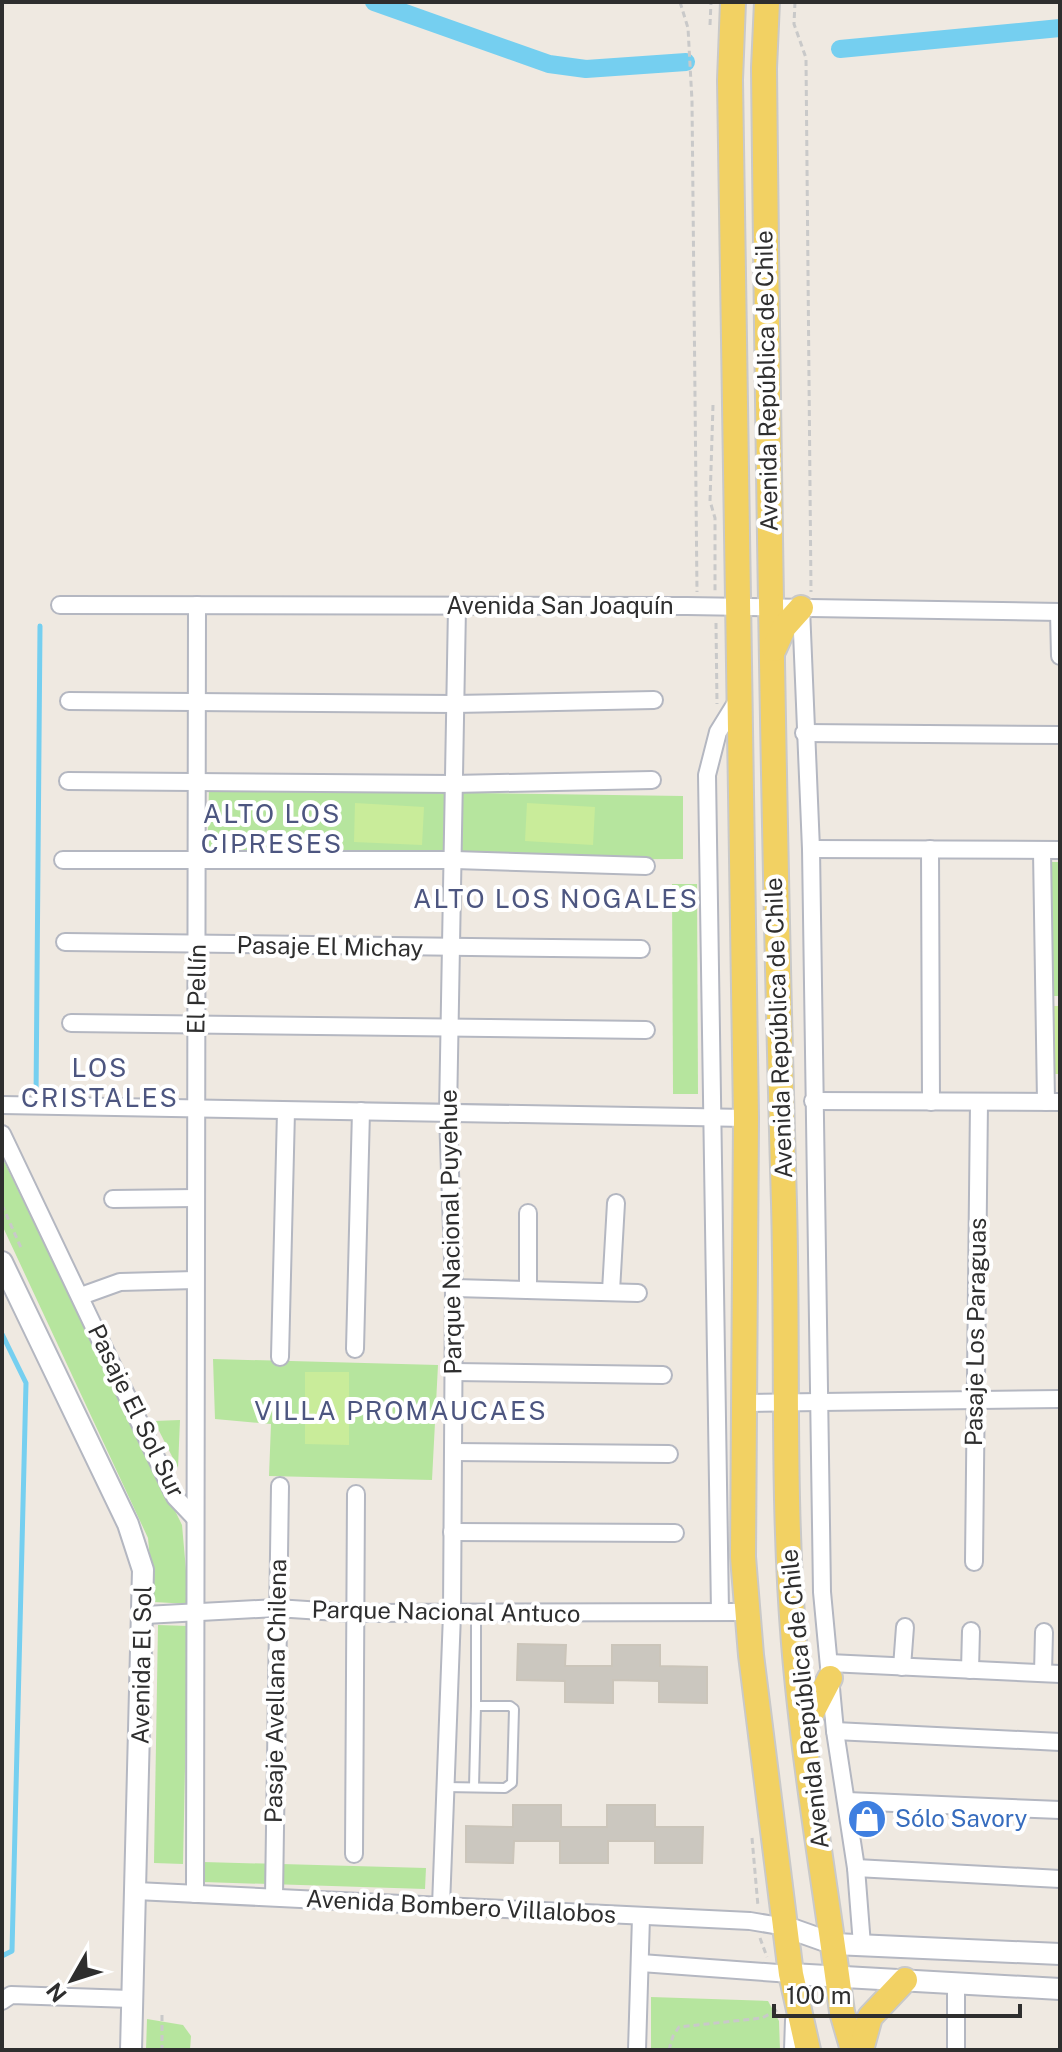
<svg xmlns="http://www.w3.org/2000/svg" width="1062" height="2052" font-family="'Public Sans',sans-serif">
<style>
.green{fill:#b6e59e}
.pitch{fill:#c9ec9a}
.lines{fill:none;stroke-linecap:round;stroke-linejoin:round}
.stream{stroke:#75cff0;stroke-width:5}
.canal{stroke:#75cff0;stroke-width:18}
.building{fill:#cbc7bf;stroke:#cbc5ba;stroke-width:2}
.service-casing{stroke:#b4b7c1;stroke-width:12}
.minor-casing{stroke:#b4b7c1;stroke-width:20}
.tertiary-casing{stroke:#b4b7c1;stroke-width:24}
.primary-casing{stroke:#c9c9c9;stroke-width:28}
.path{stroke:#c9c9c9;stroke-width:3;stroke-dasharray:6 4;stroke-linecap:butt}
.service{stroke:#fff;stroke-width:8}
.minor{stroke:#fff;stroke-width:16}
.tertiary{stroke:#fff;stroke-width:20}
.primary{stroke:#f2d163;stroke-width:24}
.labels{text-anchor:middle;stroke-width:8;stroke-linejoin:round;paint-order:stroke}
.street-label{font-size:24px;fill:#2e2e2e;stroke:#fff}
.shop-label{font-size:24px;fill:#366cbe;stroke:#fff;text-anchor:start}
.neighbourhood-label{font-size:26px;letter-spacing:2px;fill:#4d5680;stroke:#fff}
</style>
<rect width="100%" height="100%" fill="#efe9e1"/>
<g class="green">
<polygon points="209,789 683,796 683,859 207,861"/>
<polygon points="1046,862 1060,862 1060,996 1051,996"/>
<polygon points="672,884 697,884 698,1094 673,1094"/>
<polygon points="2,1157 182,1525 189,1604 154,1602 148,1538 2,1225"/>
<polygon points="213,1359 438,1365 432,1480 269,1476 271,1424 215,1419"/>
<polygon points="180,1420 178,1468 154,1421"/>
<polygon points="158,1625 188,1626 183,1864 154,1863"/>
<polygon points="203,1862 426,1868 425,1889 203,1882"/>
<polygon points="651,1997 768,2001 779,2021 780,2050 651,2050"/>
<polygon points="147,2019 183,2025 191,2036 190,2050 146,2050"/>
</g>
<g class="pitch">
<polygon points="355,803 424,807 422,845 354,842"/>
<polygon points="527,803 595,807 593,845 525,841"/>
<polygon points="1050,1006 1060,1006 1060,1074 1051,1074"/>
<polygon points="305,1372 349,1372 349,1445 305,1444"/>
</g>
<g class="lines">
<g class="stream">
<polyline points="36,1099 40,626"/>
<polyline points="2,1334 26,1383 12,1951 2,1956"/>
</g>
<g class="canal">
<polyline points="374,2 549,64 586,69 686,62"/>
<polyline points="840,49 1060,28"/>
</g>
</g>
<g class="building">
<polygon points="518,1644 566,1645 565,1666 612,1666 612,1645 660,1645 660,1666 707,1667 707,1703 659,1702 659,1681 613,1680 613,1703 565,1702 565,1681 517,1680"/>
<polygon points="513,1805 561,1805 561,1827 607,1827 607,1805 655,1805 655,1827 703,1827 702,1863 655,1863 655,1841 608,1841 608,1863 560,1863 560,1841 514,1841 513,1863 466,1862 466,1826 513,1827"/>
</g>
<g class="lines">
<defs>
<g id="service">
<polyline points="445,1787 505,1788 512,1783 514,1709 510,1706 476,1706 476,1613"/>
<polyline points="474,1787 476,1706"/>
</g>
<g id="minor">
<polyline points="60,605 687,606 1060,612"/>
<polyline points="801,608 811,849 822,1592 835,1731 856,1868 862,1945"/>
<polyline points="1059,612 1060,656"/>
<polyline points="69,701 454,704 654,700"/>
<polyline points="804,733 1060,735"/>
<polyline points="68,781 453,784 652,780"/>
<polyline points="811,849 1060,850"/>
<polyline points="930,849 931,1102"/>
<polyline points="1042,851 1046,1102"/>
<polyline points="63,860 455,860 646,866"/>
<polyline points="65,942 641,949"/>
<polyline points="71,1023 646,1030"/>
<polyline points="813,1101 1060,1102"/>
<polyline points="2,1105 746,1118"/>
<polyline points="2,1134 175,1497 194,1517"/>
<polyline points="113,1199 196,1198"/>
<polyline points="454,1288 638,1293"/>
<polyline points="528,1290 528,1213"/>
<polyline points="611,1291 616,1203"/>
<polyline points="81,1296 120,1282 195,1280"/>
<polyline points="355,1349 361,1111"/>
<polyline points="280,1357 286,1111"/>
<polyline points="454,1372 663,1375"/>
<polyline points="746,1403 1060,1399"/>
<polyline points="453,1452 669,1454"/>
<polyline points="452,1532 675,1533"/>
<polyline points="974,1562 979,1102"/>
<polyline points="720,1612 707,775 718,732 739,698"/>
<polyline points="145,1615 276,1608 353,1613 747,1612"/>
<polyline points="829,1663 1060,1674"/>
<polyline points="902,1667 905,1627"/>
<polyline points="970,1670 971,1631"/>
<polyline points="1043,1673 1044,1632"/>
<polyline points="835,1731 1060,1742"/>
<polyline points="847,1801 1060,1810"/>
<polyline points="354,1854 356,1494"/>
<polyline points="856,1868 1060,1879"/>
<polyline points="136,1891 750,1921 786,1927"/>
<polyline points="195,1894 197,605"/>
<polyline points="274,1897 280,1486"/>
<polyline points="441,1906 452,1614 454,1288 448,1114 457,607"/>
<polyline points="641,1963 791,1974"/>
<polyline points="956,1983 956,2050"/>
<polyline points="2,2001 11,1995 131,1999"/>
<polyline points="637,2050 641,1917"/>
<polyline points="793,2050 794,2020"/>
</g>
<g id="tertiary">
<polyline points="2,1262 128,1524 143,1570 131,2050"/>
<polyline points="786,1927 834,1944 1060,1954"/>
<polyline points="791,1974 1060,1989"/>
</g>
<g id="primary">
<polyline points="733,2 730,80 746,1118 743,1557 751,1655 791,1974 808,2050"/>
<path d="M767 2 764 68C768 446 773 824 784 1203 788 1349 782 1497 794 1643 804 1766 826 1889 842 2012L853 2050"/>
<polyline points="774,649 784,627 801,608"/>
<polyline points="804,1728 830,1678"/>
<polyline points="861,2050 870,2017 905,1980"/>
</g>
</defs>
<use href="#service" class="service-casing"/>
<use href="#minor" class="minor-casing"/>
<use href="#tertiary" class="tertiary-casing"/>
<use href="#primary" class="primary-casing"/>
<g class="path">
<polyline points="680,2 688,28 692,101 697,592"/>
<polyline points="795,2 794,24 806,58 811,592"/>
<polyline points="710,25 711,2"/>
<polyline points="713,405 710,501 715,518 715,592"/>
<polyline points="716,623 717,704"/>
<polyline points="2,1205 22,1250"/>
<polyline points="752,1838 758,1906"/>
<polyline points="760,1938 767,1957"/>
<polyline points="162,2015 162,2050"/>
<polyline points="669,2050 673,2036 679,2027 762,2018 779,2009"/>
</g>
<use href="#service" class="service"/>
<use href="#minor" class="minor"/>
<use href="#tertiary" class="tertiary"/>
<use href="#primary" class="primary"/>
</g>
<defs>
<symbol id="shop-disc" viewBox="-11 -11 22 22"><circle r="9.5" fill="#3f7fe0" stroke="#fff"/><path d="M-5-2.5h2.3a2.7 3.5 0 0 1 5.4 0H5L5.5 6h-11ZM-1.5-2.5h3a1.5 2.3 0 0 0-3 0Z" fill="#fff"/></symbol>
</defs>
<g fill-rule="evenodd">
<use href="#shop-disc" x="845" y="1797" width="44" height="44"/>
</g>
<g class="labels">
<g class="street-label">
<text transform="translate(767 381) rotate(-91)" y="8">Avenida República de Chile</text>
<text x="560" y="614">Avenida San Joaquín</text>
<text transform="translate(330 947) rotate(1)" y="8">Pasaje El Michay</text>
<text transform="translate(197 989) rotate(-89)" y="8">El Pellín</text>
<text transform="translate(779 1028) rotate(-92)" y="8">Avenida República de Chile</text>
<text transform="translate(451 1232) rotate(-91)" y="8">Parque Nacional Puyehue</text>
<text transform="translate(976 1332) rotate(-89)" y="8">Pasaje Los Paraguas</text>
<text transform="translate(136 1411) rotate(64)" y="8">Pasaje El Sol Sur</text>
<text transform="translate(446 1612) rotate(1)" y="8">Parque Nacional Antuco</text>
<text transform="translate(142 1665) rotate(-89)" y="8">Avenida El Sol</text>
<text transform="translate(276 1691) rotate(-89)" y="8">Pasaje Avellana Chilena</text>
<text transform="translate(805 1699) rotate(-96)" y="8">Avenida República de Chile</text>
<text transform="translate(461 1907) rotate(3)" y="8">Avenida Bombero Villalobos</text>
</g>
<g class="shop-label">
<text x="895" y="1827">Sólo Savory</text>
</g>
<g class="neighbourhood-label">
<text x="272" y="823">ALTO LOS<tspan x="272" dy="30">CIPRESES</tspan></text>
<text x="556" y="908">ALTO LOS NOGALES</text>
<text x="100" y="1077">LOS<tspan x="100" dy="30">CRISTALES</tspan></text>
<text x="401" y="1420">VILLA PROMAUCAES</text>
</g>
</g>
<rect width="1062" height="2052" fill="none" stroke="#2e2e2e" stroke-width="8"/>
<g transform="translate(72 1980) rotate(231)" stroke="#ffffff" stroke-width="6" paint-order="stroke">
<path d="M0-6L14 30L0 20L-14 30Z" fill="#2e2e2e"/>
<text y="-12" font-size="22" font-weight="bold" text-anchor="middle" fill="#2e2e2e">N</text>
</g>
<path d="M774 2004v12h246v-12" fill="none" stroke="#2e2e2e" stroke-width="4"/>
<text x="786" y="2004" font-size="24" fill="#2e2e2e" stroke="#ffffff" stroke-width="6" paint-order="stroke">100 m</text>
</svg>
